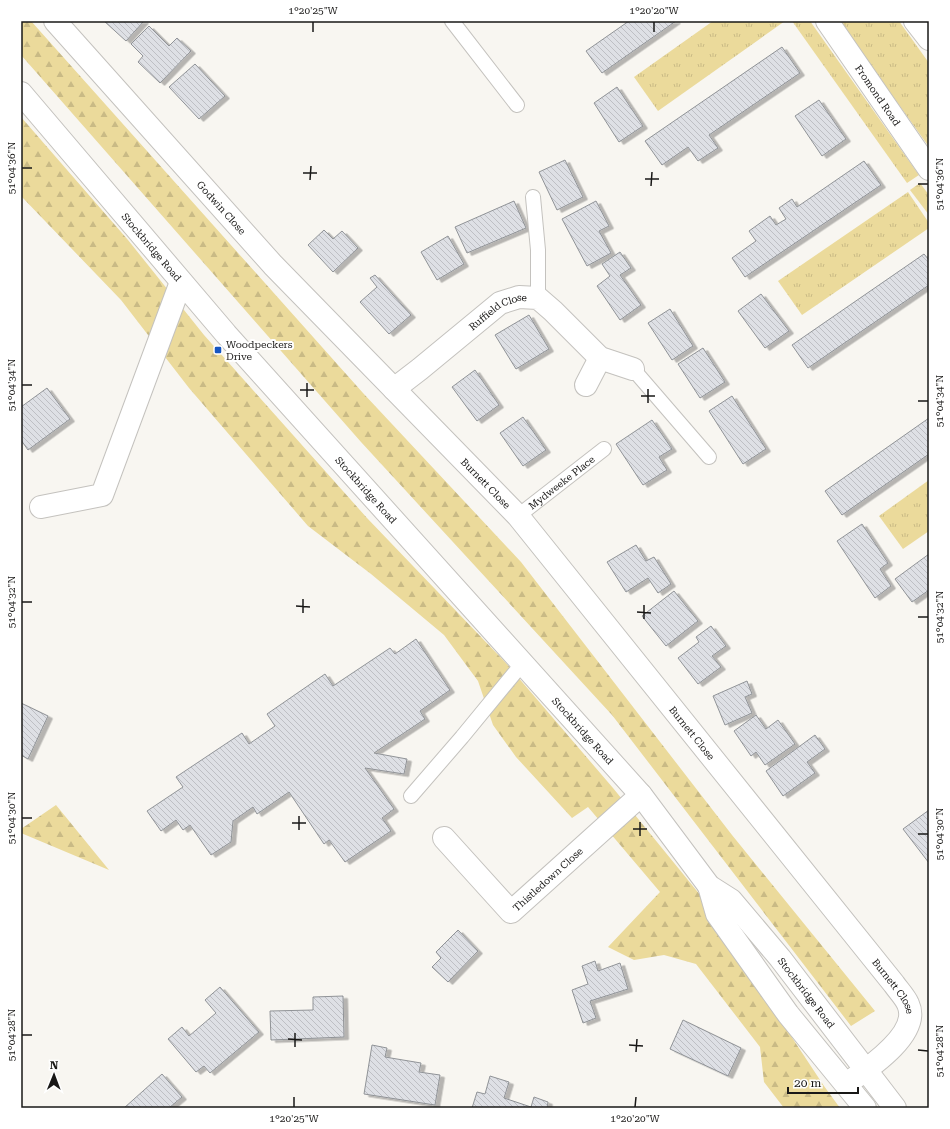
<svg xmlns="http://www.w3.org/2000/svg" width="950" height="1129" font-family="'Roboto Serif',serif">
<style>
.grass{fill:url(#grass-tufts)}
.forest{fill:url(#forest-firs)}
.building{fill:url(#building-back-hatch);stroke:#909397;filter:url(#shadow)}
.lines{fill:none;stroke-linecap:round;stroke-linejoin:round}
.lane-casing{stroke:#c4c2be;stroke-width:16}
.street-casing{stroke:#c4c2be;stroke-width:24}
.secondary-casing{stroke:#c4c2be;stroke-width:24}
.lane{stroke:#fff;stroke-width:14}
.street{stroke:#fff;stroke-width:22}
.secondary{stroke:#fff;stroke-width:22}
.ticks{fill:none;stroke:#191817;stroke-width:1.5}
.poi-dot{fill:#1656c2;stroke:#fff;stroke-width:1.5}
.labels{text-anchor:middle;stroke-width:4;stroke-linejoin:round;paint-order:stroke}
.street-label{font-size:10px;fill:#191817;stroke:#fff}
.poi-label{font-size:10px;fill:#191817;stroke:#fff;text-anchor:start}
.neatline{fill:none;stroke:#191817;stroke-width:1.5}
.ticks-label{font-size:10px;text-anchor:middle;fill:#191817}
</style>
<defs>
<pattern id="grass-tufts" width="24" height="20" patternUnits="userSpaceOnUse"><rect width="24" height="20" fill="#ebda9b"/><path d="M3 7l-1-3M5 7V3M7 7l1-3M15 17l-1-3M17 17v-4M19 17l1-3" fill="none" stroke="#c9ba85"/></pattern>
<pattern id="forest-firs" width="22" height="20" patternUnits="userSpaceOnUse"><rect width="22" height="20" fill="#ebda9b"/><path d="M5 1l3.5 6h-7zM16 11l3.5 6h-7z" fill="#c9ba85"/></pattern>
<pattern id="building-back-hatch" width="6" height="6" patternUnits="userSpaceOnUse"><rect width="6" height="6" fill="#dee0e5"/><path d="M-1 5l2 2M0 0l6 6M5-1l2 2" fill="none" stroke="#bebfc4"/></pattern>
<filter id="shadow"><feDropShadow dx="4.5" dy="2.5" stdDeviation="0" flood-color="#0004"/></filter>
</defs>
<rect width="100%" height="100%" fill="#f8f6f1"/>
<g class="grass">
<polygon points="713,21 785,21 658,111 634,77"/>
<polygon points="792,21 810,21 919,175 907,183"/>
<polygon points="839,21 899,21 929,63 929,147"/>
<polygon points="920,183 929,195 929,215 910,190"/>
<polygon points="908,192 929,223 929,228 802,315 778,281"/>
<polygon points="929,480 929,531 903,549 879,516"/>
</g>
<g class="forest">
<polygon points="21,21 31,21 363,393 521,562 732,835 875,1011 851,1026 612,715 361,442 21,55"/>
<polygon points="21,117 128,240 204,335 367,518 505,662 613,788 701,896 721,930 824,1086 840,1108 784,1108 764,1082 760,1047 696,964 664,955 634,960 608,947 660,892 588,807 572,818 516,757 493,725 478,681 444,635 371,574 308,526 189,388 121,300 21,196"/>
<polygon points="56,805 109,870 21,833 21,829"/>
</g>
<g class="building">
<polygon points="104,21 144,21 126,41"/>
<polygon points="629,21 676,21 602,73 586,51"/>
<polygon points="149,26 169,46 177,38 191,51 160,83 138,62 143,56 131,44"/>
<polygon points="782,47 800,73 709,135 718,148 698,161 688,147 662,165 645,141"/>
<polygon points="195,64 225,96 199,119 169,87"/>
<polygon points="617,87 643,126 619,142 594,103"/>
<polygon points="819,100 846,139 822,156 795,116"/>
<polygon points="565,160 583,197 557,210 539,172"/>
<polygon points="864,161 881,185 745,277 732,258 756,241 749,231 770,216 776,225 786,219 779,208 792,199 797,207"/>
<polygon points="514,201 526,228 467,253 455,227"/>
<polygon points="596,201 609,226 599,231 611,253 587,266 562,219"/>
<polygon points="324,230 333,239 342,231 358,248 333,272 308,245"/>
<polygon points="448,236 464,264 437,280 421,252"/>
<polygon points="620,252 631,268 620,275 641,305 620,320 597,286 610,276 602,264"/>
<polygon points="924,254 929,260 929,285 808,368 792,345"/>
<polygon points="375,275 411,315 389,334 360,302 377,287 370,278"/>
<polygon points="761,294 789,331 765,348 738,311"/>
<polygon points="670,309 693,346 672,360 648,323"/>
<polygon points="529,315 549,349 516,369 495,335"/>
<polygon points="703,348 725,382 700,398 678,364"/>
<polygon points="475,370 499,405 477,421 452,387"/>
<polygon points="47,388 70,419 28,450 21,440 21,407"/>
<polygon points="732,396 766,449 743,464 709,411"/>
<polygon points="523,417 546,450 523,466 500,433"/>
<polygon points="929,418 929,454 842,515 825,491"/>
<polygon points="652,420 672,449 659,457 667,470 643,485 616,444"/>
<polygon points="862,524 888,563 880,569 891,586 875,598 837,541"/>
<polygon points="636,545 646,561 654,557 671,584 658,593 648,578 626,592 607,562"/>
<polygon points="929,554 929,590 912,602 895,579"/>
<polygon points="674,591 698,621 666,646 642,616"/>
<polygon points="711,626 726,646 712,656 721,667 698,684 678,658 699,642 696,637"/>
<polygon points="416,639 450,690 420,711 425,719 374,753 407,759 404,774 365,768 394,809 382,818 391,831 345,862 329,840 324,844 289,792 257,814 253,807 233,821 231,842 211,855 190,825 183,830 176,820 161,831 147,811 183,787 176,777 242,733 249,744 275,726 267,714 325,674 333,686 390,648 395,654"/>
<polygon points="747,681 752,694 745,697 752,713 725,725 713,696"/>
<polygon points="21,703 48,716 28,759 21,755"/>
<polygon points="756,715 766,729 778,720 795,744 765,765 756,752 751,756 734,731"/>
<polygon points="815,735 825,749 807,762 815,773 783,796 766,771"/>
<polygon points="929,810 929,863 903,829"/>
<polygon points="458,930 478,951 448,982 432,967 441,958 436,952"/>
<polygon points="595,961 598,971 620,963 628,989 590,1001 596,1018 583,1023 572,990 588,984 582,966"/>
<polygon points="220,987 259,1032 210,1073 204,1066 196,1072 168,1039 182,1027 189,1036 216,1013 205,1000"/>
<polygon points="343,996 344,1037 271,1040 270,1011 313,1010 313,997"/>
<polygon points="683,1020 741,1048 728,1076 670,1049"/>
<polygon points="372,1045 387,1048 385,1057 421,1063 419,1072 440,1075 435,1105 364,1094"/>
<polygon points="162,1074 182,1097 169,1108 124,1108"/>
<polygon points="490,1076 509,1082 504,1098 531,1107 534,1097 548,1102 547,1108 472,1108 477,1092 485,1094"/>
</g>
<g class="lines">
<defs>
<g id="lane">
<polyline points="452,21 517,105"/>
<polyline points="533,197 538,250 538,298"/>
<polyline points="633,369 709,457"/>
<path id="s1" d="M518 516 604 449"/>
<polyline points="411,796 462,737 522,664"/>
</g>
<g id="street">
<path id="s2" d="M55 21 273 265 518 516 894 984C898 990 905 997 908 1004 922 1034 866 1070 846 1084"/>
<path id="s3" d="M827 21 929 169"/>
<polyline points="915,21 929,39"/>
<polyline points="586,385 600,358"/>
<path id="s4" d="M394 389 420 369 500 303 519 297 538 298 553 311 600 358 633 369"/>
<polyline points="41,507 102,495 181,282"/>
<path id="s5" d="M444 838 511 912 641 795"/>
</g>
<g id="secondary">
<path id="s6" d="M21 93 226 334 641 795 709 886 731 900 780 958 895 1108"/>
<polyline points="709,886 717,914 788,1014 865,1108"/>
</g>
</defs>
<use href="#lane" class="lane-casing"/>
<use href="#street" class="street-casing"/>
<use href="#secondary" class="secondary-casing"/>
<use href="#lane" class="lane"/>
<use href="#street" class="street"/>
<use href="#secondary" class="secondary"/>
</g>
<path class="ticks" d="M313 32V22M654 32V22M22 168H32M303 173H317M645 179H659M310 180 311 166M918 184H928M651 186 652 172M22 385H32M300 390H314M641 396H655M307 397V383M918 401H928M648 403V389M22 602H32M296 606 310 607M637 612 651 613M303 613V599M918 617H928M644 619V605M22 818H32M292 823H306M633 829H647M299 830V816M918 834H928M640 836V822M22 1035H32M288 1039 302 1040M629 1045 643 1046M295 1047V1033M918 1050 928 1051M636 1052 637 1039M294 1107V1097M635 1107 636 1097"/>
<rect class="poi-dot" x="214" y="346" width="8" height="8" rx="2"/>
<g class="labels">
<g class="street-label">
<text dy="4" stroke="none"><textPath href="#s3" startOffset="90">Fromond Road</textPath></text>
<text dy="4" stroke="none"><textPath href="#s2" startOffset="250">Godwin Close</textPath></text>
<text dy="4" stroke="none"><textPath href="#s6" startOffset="202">Stockbridge Road</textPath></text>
<text dy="4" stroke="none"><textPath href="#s4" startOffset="131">Ruffield Close</textPath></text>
<text dy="4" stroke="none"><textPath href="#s1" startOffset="55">Mydweeke Place</textPath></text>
<text dy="4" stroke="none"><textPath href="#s2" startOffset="632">Burnett Close</textPath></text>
<text dy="4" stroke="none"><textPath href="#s6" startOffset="526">Stockbridge Road</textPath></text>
<text dy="4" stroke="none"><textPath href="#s6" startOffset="850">Stockbridge Road</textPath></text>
<text dy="4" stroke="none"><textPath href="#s2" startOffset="956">Burnett Close</textPath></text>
<text dy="4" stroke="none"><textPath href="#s5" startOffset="149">Thistledown Close</textPath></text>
<text dy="4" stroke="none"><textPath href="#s2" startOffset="1280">Burnett Close</textPath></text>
<text dy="4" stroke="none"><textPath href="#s6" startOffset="1196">Stockbridge Road</textPath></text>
</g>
<g class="poi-label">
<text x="226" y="348">Woodpeckers<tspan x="226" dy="12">Drive</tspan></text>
</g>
</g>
<rect width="950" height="1129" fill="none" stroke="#ffffff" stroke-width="44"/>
<g transform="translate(54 1075) rotate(1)" stroke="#ffffff" stroke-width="3" paint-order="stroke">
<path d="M0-3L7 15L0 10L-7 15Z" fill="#191817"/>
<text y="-6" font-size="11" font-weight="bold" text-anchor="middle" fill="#191817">N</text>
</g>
<path d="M788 1087v6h70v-6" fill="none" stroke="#191817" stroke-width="2"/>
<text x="794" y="1087" font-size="12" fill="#191817" stroke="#ffffff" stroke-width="3" paint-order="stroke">20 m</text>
<rect x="22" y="22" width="906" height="1085" class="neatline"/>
<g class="ticks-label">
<text x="313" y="14">1°20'25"W</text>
<text x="654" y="14">1°20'20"W</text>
<text transform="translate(11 168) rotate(-90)" y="4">51°04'36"N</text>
<text transform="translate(939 184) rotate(-90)" y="4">51°04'36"N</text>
<text transform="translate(11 385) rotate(-90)" y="4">51°04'34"N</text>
<text transform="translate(939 401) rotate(-90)" y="4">51°04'34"N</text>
<text transform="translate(11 602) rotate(-90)" y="4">51°04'32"N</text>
<text transform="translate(939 617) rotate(-90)" y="4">51°04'32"N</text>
<text transform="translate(11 818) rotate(-90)" y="4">51°04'30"N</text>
<text transform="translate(939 834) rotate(-90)" y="4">51°04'30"N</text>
<text transform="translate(11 1035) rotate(-90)" y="4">51°04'28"N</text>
<text transform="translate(939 1051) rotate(-90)" y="4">51°04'28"N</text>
<text x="294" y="1122">1°20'25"W</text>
<text x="635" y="1122">1°20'20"W</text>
</g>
</svg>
